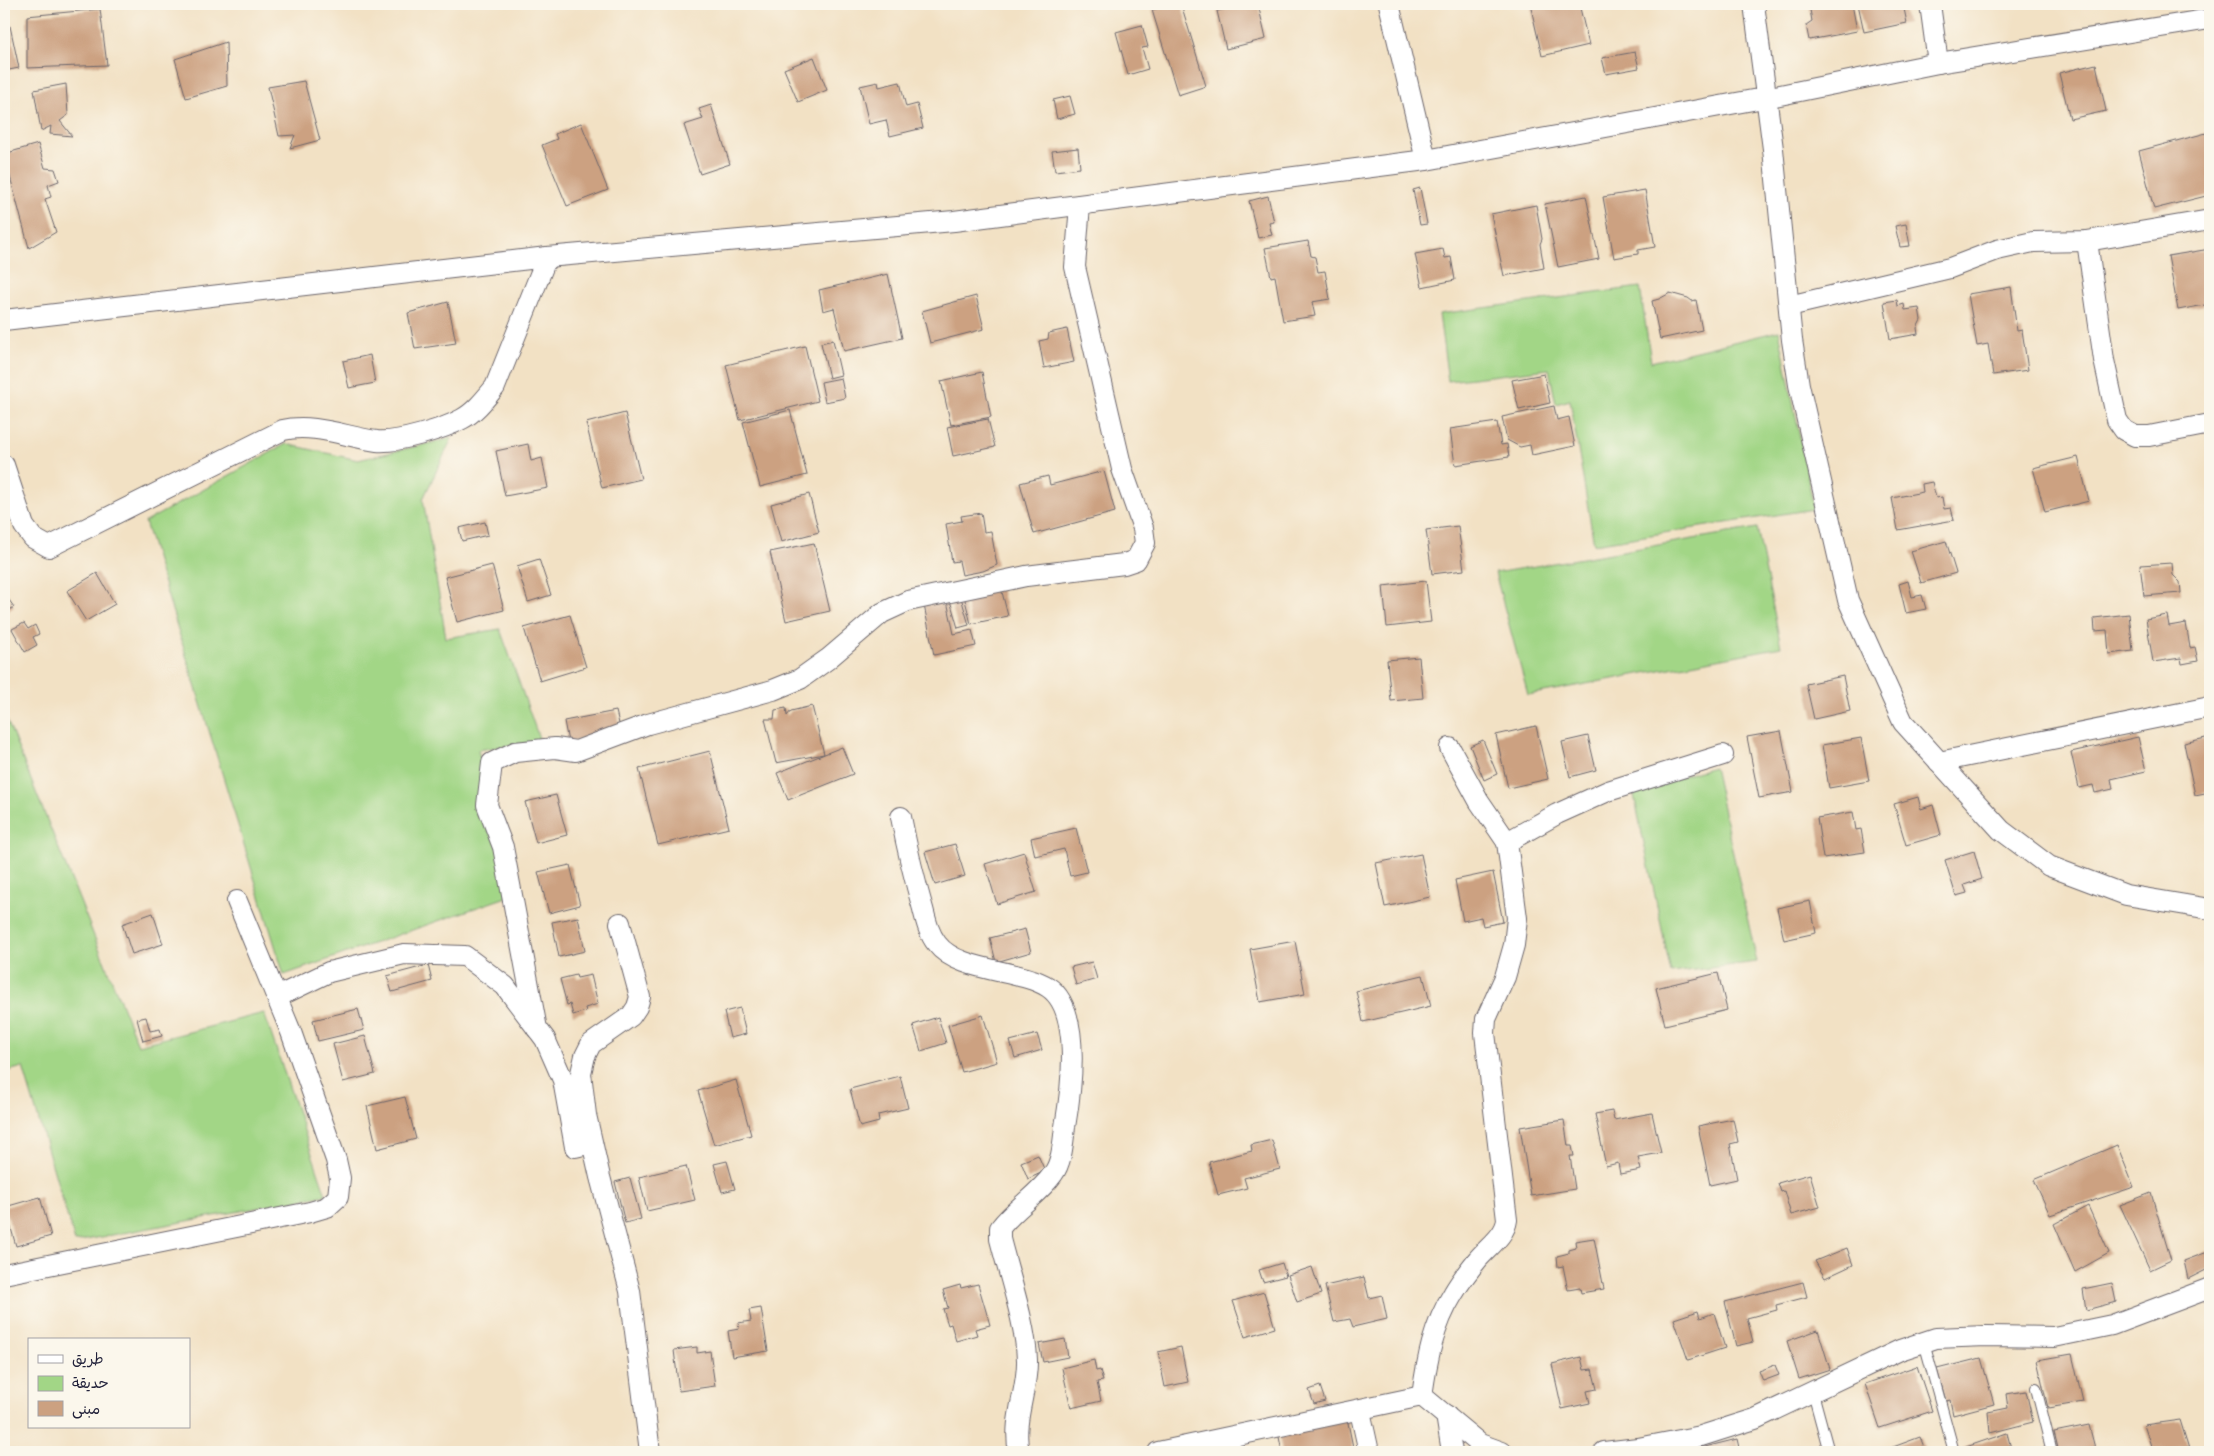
<svg xmlns="http://www.w3.org/2000/svg" width="2214" height="1456" font-family="Mali,'Playpen Sans Arabic',sans-serif">
<style>
.green{fill:#a2d686;stroke:#627c60}
.building{fill:#cca181}
.lines{fill:none;stroke-linecap:round;stroke-linejoin:round}
.lane-casing{stroke:#6b656b;stroke-width:12}
.street-casing{stroke:#6b656b;stroke-width:22}
.lane{stroke:#fff;stroke-width:10}
.street{stroke:#fff;stroke-width:20}
</style>
<rect width="100%" height="100%" fill="#fbf7ec"/>
<filter id="ink" filterUnits="userSpaceOnUse"><feTurbulence type="fractalNoise" baseFrequency=".02" numOctaves="2"/><feDisplacementMap in="SourceGraphic" scale="10" xChannelSelector="R" yChannelSelector="G"/><feConvolveMatrix kernelMatrix="1 2 1 2 8 2 1 2 1" color-interpolation-filters="sRGB"/></filter>
<filter id="wash" filterUnits="userSpaceOnUse"><feTurbulence type="fractalNoise" baseFrequency=".0096" numOctaves="4" result="noise"/><feDisplacementMap in="SourceGraphic" scale="20" xChannelSelector="R" yChannelSelector="G"/><feGaussianBlur stdDeviation="1.12" result="paint"/><feColorMatrix in="noise" values="0 0 0 0 0 0 0 0 0 0 0 0 0 0 0 0 0 1.4 0 .05"/><feComposite in="paint" operator="in"/></filter>
<g filter="url(#wash)">
<rect width="100%" height="100%" fill="#f2e1c4"/>
<g class="green">
<polygon points="1640,287 1651,362 1779,331 1814,509 1594,544 1570,400 1556,404 1549,369 1448,381 1439,314"/>
<polygon points="452,438 423,499 446,638 500,629 540,741 478,750 515,894 284,975 145,522 286,444 358,460"/>
<polygon points="1757,528 1781,647 1528,695 1495,573"/>
<polygon points="4,713 138,1045 264,1013 326,1195 75,1242 23,1067 4,1072"/>
<polygon points="1714,767 1757,962 1671,973 1633,790"/>
</g>
<g id="blocks">
<g class="building">
<polygon points="1173,4 1181,4 1206,86 1178,95 1152,10"/>
<polygon points="1249,4 1258,4 1266,39 1226,49 1217,11"/>
<polygon points="1550,4 1579,4 1589,45 1542,56 1531,8"/>
<polygon points="1809,4 1852,4 1857,31 1809,40 1806,25 1812,21"/>
<polygon points="1858,4 1903,4 1907,23 1864,32"/>
<polygon points="100,9 107,65 27,68 27,16"/>
<polygon points="1142,25 1148,47 1142,48 1148,69 1128,75 1116,32"/>
<polygon points="10,26 19,68 4,71 4,27"/>
<polygon points="226,42 227,86 186,98 175,59"/>
<polygon points="1635,52 1639,68 1606,74 1602,58"/>
<polygon points="814,57 827,90 798,102 784,69"/>
<polygon points="2096,64 2106,111 2070,119 2059,73"/>
<polygon points="304,81 320,140 290,148 295,135 279,136 268,87"/>
<polygon points="878,82 879,87 900,82 906,107 917,104 923,128 890,136 886,120 869,124 860,86"/>
<polygon points="66,84 68,115 60,121 72,136 50,134 51,126 41,131 34,90"/>
<polygon points="1070,96 1075,114 1057,119 1053,100"/>
<polygon points="711,105 730,164 700,174 684,125 703,119 699,109"/>
<polygon points="581,123 608,190 567,206 542,145 557,139 555,134"/>
<polygon points="2210,132 2210,195 2154,209 2139,151"/>
<polygon points="38,144 45,168 55,169 59,181 48,185 51,197 45,199 56,232 29,248 4,154"/>
<polygon points="1078,148 1080,168 1055,171 1052,151"/>
<polygon points="1420,188 1427,224 1420,225 1413,190"/>
<polygon points="1645,190 1655,247 1638,250 1638,254 1614,258 1603,197"/>
<polygon points="1268,196 1274,222 1269,223 1272,235 1258,238 1249,201"/>
<polygon points="1586,196 1599,259 1558,267 1545,204"/>
<polygon points="1536,205 1542,239 1540,244 1544,268 1504,276 1491,214"/>
<polygon points="1906,224 1910,246 1900,247 1895,226"/>
<polygon points="1308,241 1311,256 1315,257 1318,272 1325,271 1330,299 1312,302 1315,316 1283,321 1275,276 1271,277 1265,248"/>
<polygon points="1443,249 1445,258 1451,257 1455,280 1422,287 1415,254"/>
<polygon points="2210,249 2210,304 2178,310 2168,256"/>
<polygon points="888,274 902,338 844,351 834,308 823,311 819,290"/>
<polygon points="2011,287 2017,331 2022,330 2028,370 1993,375 1988,344 1977,346 1968,294"/>
<polygon points="1670,293 1688,298 1692,301 1696,300 1702,330 1660,339 1652,301 1659,299"/>
<polygon points="976,296 984,329 930,343 922,311"/>
<polygon points="1897,300 1898,306 1904,304 1905,310 1919,308 1921,320 1917,328 1918,334 1890,339 1884,302"/>
<polygon points="448,302 456,343 415,349 408,313"/>
<polygon points="1067,329 1074,362 1044,368 1039,341 1048,339 1049,333"/>
<polygon points="833,340 841,375 829,378 821,343"/>
<polygon points="805,346 818,401 740,420 726,365"/>
<polygon points="370,355 375,383 349,388 343,361"/>
<polygon points="982,372 991,417 951,425 941,381"/>
<polygon points="1544,374 1550,403 1519,410 1512,380"/>
<polygon points="841,378 845,398 825,402 821,382"/>
<polygon points="1554,406 1557,420 1569,417 1575,446 1532,455 1530,445 1520,447 1507,440 1502,417"/>
<polygon points="790,410 807,475 760,487 743,422"/>
<polygon points="625,413 641,479 602,488 586,423"/>
<polygon points="988,419 995,447 953,456 947,427"/>
<polygon points="1497,422 1501,445 1507,444 1509,457 1455,465 1450,429"/>
<polygon points="528,444 531,461 542,458 548,488 505,496 496,451"/>
<polygon points="2078,457 2089,501 2045,512 2033,468"/>
<polygon points="1104,471 1115,512 1034,534 1020,483 1048,476 1050,485"/>
<polygon points="1932,482 1936,498 1942,497 1944,509 1951,508 1954,520 1898,530 1892,498 1923,492 1922,484"/>
<polygon points="809,494 819,532 781,542 771,504"/>
<polygon points="981,513 984,532 991,531 997,565 983,571 962,575 959,561 952,562 946,524 962,521 961,516"/>
<polygon points="485,522 488,535 462,541 459,528"/>
<polygon points="1458,526 1464,570 1432,574 1426,530"/>
<polygon points="1946,541 1956,573 1921,583 1911,551"/>
<polygon points="814,543 830,611 786,621 770,552"/>
<polygon points="539,559 551,595 528,602 517,566"/>
<polygon points="2172,563 2173,575 2180,582 2181,593 2144,596 2140,565"/>
<polygon points="492,565 504,610 457,622 445,577"/>
<polygon points="97,573 115,604 86,621 67,591"/>
<polygon points="1426,581 1431,622 1387,627 1383,586"/>
<polygon points="1908,581 1912,597 1922,595 1926,609 1906,613 1899,584"/>
<polygon points="1000,584 1008,616 971,624 963,592"/>
<polygon points="4,593 14,607 4,614"/>
<polygon points="960,594 969,625 958,628 949,597"/>
<polygon points="946,596 954,634 972,630 976,646 934,655 923,600"/>
<polygon points="2129,614 2133,651 2109,654 2107,630 2095,631 2094,618"/>
<polygon points="570,615 586,667 540,681 524,628"/>
<polygon points="2167,615 2169,626 2186,623 2190,648 2195,647 2198,661 2182,664 2181,658 2153,662 2146,619"/>
<polygon points="24,623 28,629 35,625 39,634 33,637 37,645 25,652 12,629"/>
<polygon points="1419,657 1423,698 1391,701 1387,660"/>
<polygon points="1843,676 1850,711 1814,719 1806,684"/>
<polygon points="812,706 824,754 776,763 765,719 774,719 775,710 786,708 787,716 791,711"/>
<polygon points="616,711 621,732 568,742 564,721"/>
<polygon points="1536,726 1548,779 1508,788 1496,735"/>
<polygon points="1781,731 1793,792 1759,798 1747,737"/>
<polygon points="1588,736 1596,770 1570,777 1562,742"/>
<polygon points="2138,737 2146,771 2111,779 2113,789 2095,793 2093,785 2079,788 2071,752"/>
<polygon points="2210,737 2210,792 2195,795 2184,743"/>
<polygon points="1861,738 1869,781 1829,788 1822,745"/>
<polygon points="1483,740 1497,774 1484,780 1470,746"/>
<polygon points="842,747 853,774 788,800 777,773"/>
<polygon points="710,751 729,828 658,845 639,769"/>
<polygon points="556,795 567,835 536,843 525,802"/>
<polygon points="1918,797 1921,809 1933,805 1941,835 1906,845 1894,804"/>
<polygon points="1853,812 1856,830 1861,829 1865,852 1823,858 1817,818"/>
<polygon points="1076,828 1087,872 1070,876 1064,849 1035,856 1031,838"/>
<polygon points="955,844 965,876 935,885 925,852"/>
<polygon points="1974,851 1982,879 1964,885 1967,893 1956,896 1945,860"/>
<polygon points="1024,852 1036,892 997,904 985,864"/>
<polygon points="1421,854 1430,897 1385,907 1376,863"/>
<polygon points="570,865 580,905 549,913 538,872"/>
<polygon points="1493,872 1503,922 1483,926 1481,917 1463,921 1455,880"/>
<polygon points="1810,901 1816,933 1784,940 1777,908"/>
<polygon points="153,913 163,944 132,954 122,924"/>
<polygon points="578,917 585,951 559,957 552,922"/>
<polygon points="1025,929 1031,952 996,962 990,938"/>
<polygon points="1295,941 1305,994 1260,1002 1250,949"/>
<polygon points="1092,962 1097,979 1076,985 1071,967"/>
<polygon points="428,965 432,981 392,992 387,976"/>
<polygon points="1718,973 1727,1010 1665,1025 1656,988"/>
<polygon points="576,975 577,978 591,975 598,1004 585,1008 586,1011 573,1015 570,1004 567,1005 560,979"/>
<polygon points="1423,975 1431,1006 1363,1022 1356,991"/>
<polygon points="740,1008 746,1034 730,1038 724,1012"/>
<polygon points="358,1009 364,1030 318,1041 313,1020"/>
<polygon points="983,1015 997,1062 962,1072 948,1025"/>
<polygon points="146,1017 150,1031 160,1029 162,1036 143,1041 137,1019"/>
<polygon points="938,1017 946,1043 921,1051 913,1025"/>
<polygon points="1037,1034 1042,1050 1015,1058 1010,1041"/>
<polygon points="365,1036 375,1074 343,1082 333,1044"/>
<polygon points="900,1076 908,1108 878,1115 879,1122 860,1127 850,1089"/>
<polygon points="736,1080 751,1135 714,1145 698,1091"/>
<polygon points="405,1097 416,1139 377,1149 367,1106"/>
<polygon points="1612,1111 1614,1120 1652,1113 1661,1153 1638,1157 1641,1170 1620,1174 1618,1163 1606,1166 1595,1114"/>
<polygon points="1733,1119 1738,1142 1730,1144 1737,1179 1710,1185 1698,1126"/>
<polygon points="1564,1120 1568,1146 1572,1146 1574,1156 1570,1156 1575,1189 1531,1196 1520,1127"/>
<polygon points="1272,1140 1280,1169 1244,1178 1247,1188 1218,1195 1209,1162 1252,1151 1251,1145"/>
<polygon points="2117,1145 2134,1187 2050,1215 2034,1180"/>
<polygon points="1038,1155 1045,1171 1028,1179 1021,1162"/>
<polygon points="727,1161 735,1189 722,1192 714,1164"/>
<polygon points="686,1166 695,1200 647,1211 639,1177"/>
<polygon points="1810,1174 1820,1207 1791,1215 1784,1191 1781,1192 1778,1183"/>
<polygon points="630,1178 641,1219 625,1223 615,1182"/>
<polygon points="2151,1193 2171,1260 2150,1270 2120,1205"/>
<polygon points="40,1197 51,1236 16,1246 5,1207"/>
<polygon points="2088,1206 2109,1253 2075,1272 2054,1224"/>
<polygon points="1594,1238 1604,1289 1581,1293 1580,1288 1568,1290 1563,1266 1558,1267 1557,1256 1569,1253 1569,1250 1576,1248 1575,1241"/>
<polygon points="1847,1248 1853,1265 1825,1278 1815,1261"/>
<polygon points="2210,1251 2210,1268 2188,1279 2184,1261"/>
<polygon points="1282,1263 1286,1276 1263,1282 1259,1270"/>
<polygon points="1312,1267 1321,1294 1297,1302 1288,1275"/>
<polygon points="1364,1277 1369,1298 1382,1295 1387,1319 1353,1327 1350,1319 1334,1322 1325,1286"/>
<polygon points="1803,1282 1807,1297 1776,1305 1777,1310 1747,1318 1753,1342 1736,1346 1725,1302"/>
<polygon points="2112,1283 2116,1302 2086,1310 2083,1289"/>
<polygon points="978,1284 990,1325 975,1329 977,1335 956,1341 951,1324 948,1325 943,1309 948,1308 943,1290 960,1285 961,1288"/>
<polygon points="1264,1292 1275,1328 1245,1337 1233,1301"/>
<polygon points="761,1308 768,1351 732,1357 728,1331 739,1329 738,1323 751,1321 749,1310"/>
<polygon points="1698,1311 1700,1318 1714,1313 1725,1348 1688,1360 1674,1319"/>
<polygon points="1818,1330 1830,1369 1799,1379 1787,1341"/>
<polygon points="1065,1339 1068,1357 1043,1362 1039,1344"/>
<polygon points="697,1347 697,1353 710,1351 715,1386 679,1391 674,1350"/>
<polygon points="1181,1347 1188,1382 1165,1387 1158,1352"/>
<polygon points="2072,1354 2083,1402 2048,1408 2037,1360"/>
<polygon points="1581,1357 1584,1370 1592,1369 1597,1389 1587,1391 1590,1403 1562,1409 1552,1364"/>
<polygon points="1981,1358 1994,1404 1953,1415 1950,1400 1946,1401 1937,1369"/>
<polygon points="1094,1360 1096,1371 1100,1370 1103,1381 1097,1382 1101,1401 1071,1408 1062,1368"/>
<polygon points="1775,1365 1779,1375 1763,1381 1759,1371"/>
<polygon points="1917,1366 1932,1411 1880,1428 1865,1384"/>
<polygon points="1320,1386 1325,1401 1314,1404 1309,1390"/>
<polygon points="2026,1391 2033,1422 1990,1433 1988,1412 2008,1408 2006,1394"/>
<polygon points="1347,1418 1354,1452 1282,1452 1278,1432"/>
<polygon points="2180,1420 2190,1452 2153,1452 2144,1425"/>
<polygon points="2089,1425 2096,1452 2059,1452 2054,1432"/>
<polygon points="2007,1433 2012,1452 1964,1452 1963,1448"/>
<polygon points="1920,1437 1926,1452 1885,1452 1885,1450"/>
<polygon points="1737,1439 1740,1452 1693,1452 1693,1450"/>
</g>
</g>
</g>
<g filter="url(#ink)">
<use href="#blocks" fill-opacity="0" stroke="#6b656b" stroke-width="1"/>
<g class="lines">
<defs>
<g id="lane">
<polyline points="1924,1342 1954,1452"/>
<polyline points="2036,1388 2052,1452"/>
<polyline points="1813,1393 1829,1452"/>
</g>
<g id="street">
<polyline points="1389,4 1426,160"/>
<polyline points="1754,4 1773,149 1792,340 1799,385 1848,600 1903,722 2001,830 2049,866 2126,895 2210,909"/>
<polyline points="1930,4 1938,63"/>
<polyline points="2087,241 2104,360 2117,420 2124,430 2135,436 2149,436 2210,424"/>
<polyline points="1789,306 1950,268 1997,250 2033,242 2087,241 2210,220"/>
<polyline points="4,320 547,257 954,221 1426,160 1780,95 1938,63 2210,19"/>
<path d="M4 465 24 526 33 538 49 547 283 430C314 423 346 437 377 441 397 443 444 429 462 419 475 412 485 399 495 387L547 257"/>
<polyline points="1450,748 1479,801 1507,842"/>
<polyline points="1939,762 2210,707"/>
<path d="M901 817C907 848 914 878 923 909 926 921 929 934 937 944 958 972 1020 969 1048 987 1083 1010 1071 1092 1065 1127 1063 1143 1062 1162 1053 1174 1038 1195 1015 1208 1000 1228V1239C1009 1275 1026 1325 1027 1360 1028 1390 1012 1420 1019 1452"/>
<polyline points="620,923 640,997 637,1007 631,1016 591,1044 585,1056 581,1073 586,1115 600,1177 630,1291 650,1452"/>
<polyline points="277,997 329,972 404,954 465,956 505,986 545,1039 563,1080 575,1147 592,1143"/>
<polyline points="537,1029 503,847 487,805 492,763 515,752 555,748 576,751 648,724 773,690 800,679 828,659 882,613 908,601 1026,576 1124,564 1136,560 1145,543 1143,528 1122,469 1075,267 1080,205"/>
<polyline points="4,1274 310,1212 327,1207 338,1197 340,1178 336,1160 291,1032 237,901"/>
<path d="M1422 1396C1427 1360 1433 1326 1453 1294 1460 1282 1469 1270 1478 1259 1488 1247 1505 1236 1507 1220L1485 1033 1486 1019 1505 977 1514 945 1517 918 1507 842 1557 814 1608 791 1723 755"/>
<polyline points="1360,1411 1369,1452"/>
<polyline points="1446,1415 1452,1452"/>
<polyline points="1158,1452 1422,1396 1480,1444 1502,1452"/>
<polyline points="1604,1452 1638,1448 1701,1436 1755,1419 1900,1350 1936,1338 1986,1336 2054,1337 2112,1325 2210,1288"/>
</g>
</defs>
<use href="#lane" class="lane-casing"/>
<use href="#street" class="street-casing"/>
<use href="#lane" class="lane"/>
<use href="#street" class="street"/>
</g>
</g>
<rect width="2214" height="1456" fill="none" stroke="#fbf7ec" stroke-width="20"/>
<rect x="28" y="1338" width="162" height="90" fill="#fbf7ec" stroke="#a4a2a5"/>
<rect x="38" y="1355" width="25" height="8" fill="#ffffff" stroke="#a4a2a5"/>
<text x="72" y="1364" font-size="15" fill="#22223b">طريق</text>
<rect x="38" y="1376" width="25" height="15" fill="#a2d686" stroke="#a4a2a5"/>
<text x="72" y="1388" font-size="15" fill="#22223b">حديقة</text>
<rect x="38" y="1401" width="25" height="15" fill="#cca181" stroke="#a4a2a5"/>
<text x="72" y="1414" font-size="15" fill="#22223b">مبنى</text>
</svg>
